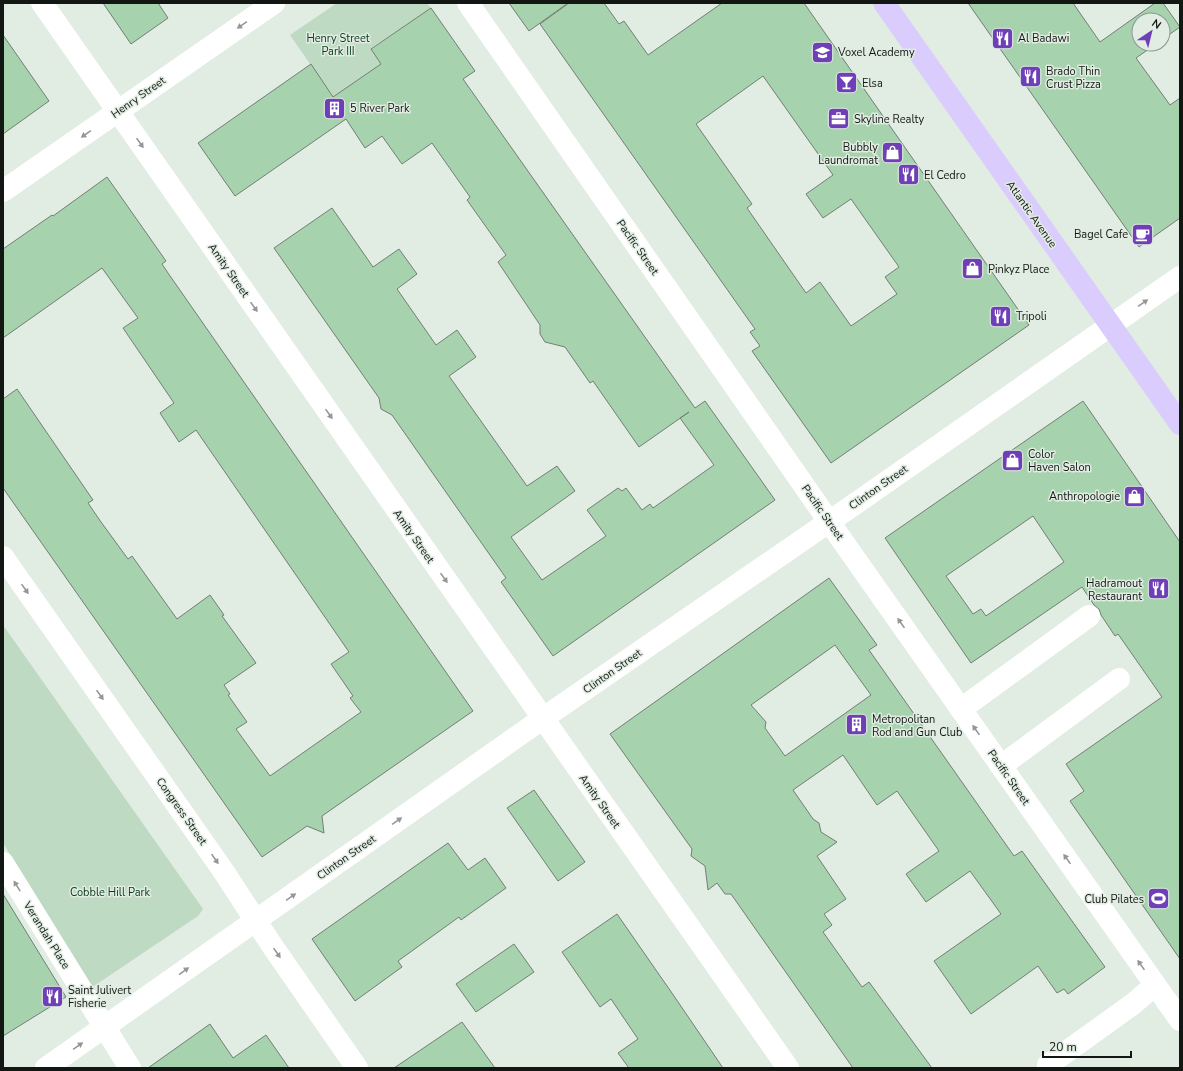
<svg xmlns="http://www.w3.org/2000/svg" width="1183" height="1071" font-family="'Nunito Sans',sans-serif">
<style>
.green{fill:#bfdac3}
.building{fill:#a6d2ad;stroke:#757e76;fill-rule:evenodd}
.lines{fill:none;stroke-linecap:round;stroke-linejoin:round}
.minor{stroke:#fff;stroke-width:22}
.major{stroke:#dbccfe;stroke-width:22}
.oneway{fill:#959795}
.labels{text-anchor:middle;stroke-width:3;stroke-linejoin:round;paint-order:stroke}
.park-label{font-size:11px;fill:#073a18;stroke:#e1ece2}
.poi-label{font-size:11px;fill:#131714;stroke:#e1ece2;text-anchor:start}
.street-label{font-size:11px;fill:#131714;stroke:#e1ece2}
</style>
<rect width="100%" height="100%" fill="#e1ece2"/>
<g class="green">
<polygon points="337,3 427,3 431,8 371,48 381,64 333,97 290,35"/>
<polygon points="3,625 203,909 198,916 91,988 3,843"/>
</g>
<g class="building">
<polygon points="103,3 158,3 168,18 131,44"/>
<polygon points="509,3 568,3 529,31"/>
<path d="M569 3H604L619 24 624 21 648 55 722 3H804L1029 325 831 463 752 351 760 346 750 332 755 329 540 24ZM763 76 833 175 806 194 823 218 851 199 899 267 885 277 897 294 851 326 820 282 806 293 747 208 752 204 696 124Z"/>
<polygon points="968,3 1073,3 1100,42 1155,3 1163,3 1180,27 1163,39 1163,20 1139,20 1139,44 1156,44 1136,58 1170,105 1180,98 1180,218 1139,247"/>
<polygon points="431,8 475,71 463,79 695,408 705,401 775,500 553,656 501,582 506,578 392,415 381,409 379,398 274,248 332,208 373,267 399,249 417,274 397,289 436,345 457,330 476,357 449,376 527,486 557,466 575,491 511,537 542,580 606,536 587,510 618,488 622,491 626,488 642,510 650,504 653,508 714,465 680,418 689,412 639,447 593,381 590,383 565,347 545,342 540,334 540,325 498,262 506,255 467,200 470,197 432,143 402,164 382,136 365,148 346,119 235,196 198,143 311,64 333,97 381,64 371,49"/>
<polygon points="3,35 49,101 3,134"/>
<polygon points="107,177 166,261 162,264 168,273 473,711 322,816 324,833 307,826 262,857 3,488 3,399 17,389 93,500 88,503 101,522 128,559 132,556 177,619 210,595 224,615 222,616 256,663 224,685 230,694 228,695 247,722 236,729 270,776 361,712 350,698 353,696 331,664 349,652 196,430 179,442 160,413 174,403 123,328 138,318 102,268 3,338 3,249 52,215 53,216"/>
<path d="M1083 401 1180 542V959L1070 801 1084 791 1066 764 1162 697 1118 634 1115 636 1101 615 1099 609 1094 605 1082 587 971 663 885 538ZM1033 516 1064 562 986 616 981 609 973 614 946 576Z"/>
<path d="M829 578 877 645 869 650 1014 856 1022 851 1105 967 1068 994 1064 989 1057 993 1038 966 971 1014 934 961 1001 914 970 871 926 902 906 874 939 851 897 791 877 805 843 755 793 790 813 819 819 823 821 832 837 842 817 856 846 899 824 914 832 925 823 932 862 987 869 982 932 1068H853L731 894H725L717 883 708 890 705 866 691 856 692 849 610 734ZM835 645 871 695 785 756 765 728 766 722 751 705Z"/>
<polygon points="534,790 585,862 558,881 507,808"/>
<polygon points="448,843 468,870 485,858 506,888 461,920 459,917 398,961 402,967 355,1001 312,939"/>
<polygon points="3,894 66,997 3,1036"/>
<polygon points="617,914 674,996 723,1068 629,1068 618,1053 638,1039 611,999 600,1007 562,952"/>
<polygon points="514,944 534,972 476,1012 456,984"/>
<polygon points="462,1022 495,1068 394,1068"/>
<polygon points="210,1024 233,1058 266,1035 289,1068 148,1068"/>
</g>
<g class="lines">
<g class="minor">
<polyline points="42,3 788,1068"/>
<polyline points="468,3 844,543 1180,1020"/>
<polyline points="3,191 274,3"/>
<polyline points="3,557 222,869 271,944 357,1068"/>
<polyline points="961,709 1089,616"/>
<polyline points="1001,766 1119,679"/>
<polyline points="3,863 130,1068"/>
<polyline points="1048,1065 1133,1004 1155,985"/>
<polyline points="46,1068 542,719 852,506 1180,277"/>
</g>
<polyline class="major" points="884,3 1180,424"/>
</g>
<defs><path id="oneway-solid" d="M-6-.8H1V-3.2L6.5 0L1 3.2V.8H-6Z"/></defs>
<g class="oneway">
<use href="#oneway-solid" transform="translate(242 25) rotate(145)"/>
<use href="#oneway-solid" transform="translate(86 134) rotate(145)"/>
<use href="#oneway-solid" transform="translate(140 143) rotate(55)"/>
<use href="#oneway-solid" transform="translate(1143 303) rotate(-35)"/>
<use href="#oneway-solid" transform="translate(254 307) rotate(55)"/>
<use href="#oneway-solid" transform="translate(329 414) rotate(55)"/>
<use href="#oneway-solid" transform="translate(444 578) rotate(55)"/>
<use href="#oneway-solid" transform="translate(25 589) rotate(55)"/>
<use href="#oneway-solid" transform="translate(901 623) rotate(-125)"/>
<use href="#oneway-solid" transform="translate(100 695) rotate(55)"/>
<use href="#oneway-solid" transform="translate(976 730) rotate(-125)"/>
<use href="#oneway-solid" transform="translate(397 821) rotate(-35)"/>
<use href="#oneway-solid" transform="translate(215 859) rotate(55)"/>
<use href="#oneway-solid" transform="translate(1067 859) rotate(-125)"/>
<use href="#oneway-solid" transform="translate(17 886) rotate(-122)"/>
<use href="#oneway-solid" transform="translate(291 897) rotate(-35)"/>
<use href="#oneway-solid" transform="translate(277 953) rotate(55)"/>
<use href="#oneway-solid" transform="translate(1141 965) rotate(-125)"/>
<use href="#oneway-solid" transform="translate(184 971) rotate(-36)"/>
<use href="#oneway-solid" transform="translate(78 1046) rotate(-35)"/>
</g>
<defs>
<symbol id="restaurant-square" viewBox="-11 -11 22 22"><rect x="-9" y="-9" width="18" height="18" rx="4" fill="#6f3fb7" stroke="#e1ece2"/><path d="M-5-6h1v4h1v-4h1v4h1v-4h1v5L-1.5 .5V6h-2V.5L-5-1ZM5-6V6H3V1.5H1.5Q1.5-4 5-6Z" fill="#fff"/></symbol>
<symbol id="school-square" viewBox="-11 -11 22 22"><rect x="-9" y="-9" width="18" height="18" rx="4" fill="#6f3fb7" stroke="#e1ece2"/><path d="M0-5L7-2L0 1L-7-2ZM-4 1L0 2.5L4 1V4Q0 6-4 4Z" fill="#fff"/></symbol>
<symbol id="bar-square" viewBox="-11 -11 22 22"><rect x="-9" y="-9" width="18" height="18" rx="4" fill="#6f3fb7" stroke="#e1ece2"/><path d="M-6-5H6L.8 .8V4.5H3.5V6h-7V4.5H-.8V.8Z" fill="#fff"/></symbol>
<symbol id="building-square" viewBox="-11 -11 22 22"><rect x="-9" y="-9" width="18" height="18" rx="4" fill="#6f3fb7" stroke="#e1ece2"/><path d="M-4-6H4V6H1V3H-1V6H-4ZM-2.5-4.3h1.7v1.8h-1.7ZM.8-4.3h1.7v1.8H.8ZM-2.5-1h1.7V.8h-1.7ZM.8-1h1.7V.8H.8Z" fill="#fff"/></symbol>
<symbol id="office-square" viewBox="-11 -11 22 22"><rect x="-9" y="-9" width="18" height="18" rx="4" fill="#6f3fb7" stroke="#e1ece2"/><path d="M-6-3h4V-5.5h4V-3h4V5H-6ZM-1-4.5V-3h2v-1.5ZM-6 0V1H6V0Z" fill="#fff"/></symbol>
<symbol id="shop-square" viewBox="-11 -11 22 22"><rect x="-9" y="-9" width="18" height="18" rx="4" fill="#6f3fb7" stroke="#e1ece2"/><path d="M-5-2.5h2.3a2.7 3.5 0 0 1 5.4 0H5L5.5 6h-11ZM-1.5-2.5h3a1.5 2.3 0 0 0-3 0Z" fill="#fff"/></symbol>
<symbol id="cafe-square" viewBox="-11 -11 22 22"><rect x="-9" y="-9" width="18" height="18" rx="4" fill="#6f3fb7" stroke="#e1ece2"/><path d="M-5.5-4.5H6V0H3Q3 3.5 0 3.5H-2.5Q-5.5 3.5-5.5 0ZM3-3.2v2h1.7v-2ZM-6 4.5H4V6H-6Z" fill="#fff"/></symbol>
<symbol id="stadium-square" viewBox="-11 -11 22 22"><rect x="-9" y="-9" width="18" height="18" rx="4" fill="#6f3fb7" stroke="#e1ece2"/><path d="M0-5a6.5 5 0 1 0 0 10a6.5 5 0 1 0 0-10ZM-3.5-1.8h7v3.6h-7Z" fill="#fff"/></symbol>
</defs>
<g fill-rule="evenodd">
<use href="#restaurant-square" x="990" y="26" width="25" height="25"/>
<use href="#school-square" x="810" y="40" width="25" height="25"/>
<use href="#restaurant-square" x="1018" y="64" width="25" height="25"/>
<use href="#bar-square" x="834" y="70" width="25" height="25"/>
<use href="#building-square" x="322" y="96" width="25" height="25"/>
<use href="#office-square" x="826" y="106" width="25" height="25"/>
<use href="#shop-square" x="880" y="140" width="25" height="25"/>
<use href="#restaurant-square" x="896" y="162" width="25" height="25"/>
<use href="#cafe-square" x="1130" y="222" width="25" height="25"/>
<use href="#shop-square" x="960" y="256" width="25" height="25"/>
<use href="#restaurant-square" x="988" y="304" width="25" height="25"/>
<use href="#shop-square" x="1000" y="448" width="25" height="25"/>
<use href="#shop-square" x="1122" y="484" width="25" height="25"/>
<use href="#restaurant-square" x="1146" y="576" width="25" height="25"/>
<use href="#building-square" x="844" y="712" width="25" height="25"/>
<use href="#stadium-square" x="1146" y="886" width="25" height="25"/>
<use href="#restaurant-square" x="40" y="984" width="25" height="25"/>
</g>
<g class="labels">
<g class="park-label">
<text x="338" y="42">Henry Street<tspan x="338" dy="13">Park III</tspan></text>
<text x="110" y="896">Cobble Hill Park</text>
</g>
<g class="poi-label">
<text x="1018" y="42">Al Badawi</text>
<text x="838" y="56">Voxel Academy</text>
<text x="1046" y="75">Brado Thin<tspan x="1046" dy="13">Crust Pizza</tspan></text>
<text x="862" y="87">Elsa</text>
<text x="350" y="112">5 River Park</text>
<text x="854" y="123">Skyline Realty</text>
<text x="878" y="151" text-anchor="end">Bubbly<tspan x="878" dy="13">Laundromat</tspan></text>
<text x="924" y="179">El Cedro</text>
<text x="1128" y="238" text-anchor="end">Bagel Cafe</text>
<text x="988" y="273">Pinkyz Place</text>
<text x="1016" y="320">Tripoli</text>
<text x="1028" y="458">Color<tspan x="1028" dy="13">Haven Salon</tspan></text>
<text x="1120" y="500" text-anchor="end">Anthropologie</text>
<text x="1142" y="587" text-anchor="end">Hadramout<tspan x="1142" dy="13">Restaurant</tspan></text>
<text x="872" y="723">Metropolitan<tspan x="872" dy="13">Rod and Gun Club</tspan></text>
<text x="1144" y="903" text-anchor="end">Club Pilates</text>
<text x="68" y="994">Saint Julivert<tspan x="68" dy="13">Fisherie</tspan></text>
</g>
<g class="street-label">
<text transform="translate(138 97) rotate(-35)" y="4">Henry Street</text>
<text transform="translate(1032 214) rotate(55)" y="4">Atlantic Avenue</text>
<text transform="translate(638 247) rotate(55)" y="4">Pacific Street</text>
<text transform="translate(229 270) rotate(55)" y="4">Amity Street</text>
<text transform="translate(878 487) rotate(-35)" y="4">Clinton Street</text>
<text transform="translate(823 512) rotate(55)" y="4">Pacific Street</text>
<text transform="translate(414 536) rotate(55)" y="4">Amity Street</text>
<text transform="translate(612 671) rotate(-35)" y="4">Clinton Street</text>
<text transform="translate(1009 777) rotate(55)" y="4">Pacific Street</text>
<text transform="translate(600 801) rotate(55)" y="4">Amity Street</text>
<text transform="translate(182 811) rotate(55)" y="4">Congress Street</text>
<text transform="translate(346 857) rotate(-35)" y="4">Clinton Street</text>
<text transform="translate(47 935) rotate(58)" y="4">Verandah Place</text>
</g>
</g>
<rect width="1183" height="1071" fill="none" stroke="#131714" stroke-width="8"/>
<g transform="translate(1151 32) rotate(35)"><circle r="19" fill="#e1ece2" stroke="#8f9790"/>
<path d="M0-3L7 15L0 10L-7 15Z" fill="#6f3fb7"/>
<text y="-6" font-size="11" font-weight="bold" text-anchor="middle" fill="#131714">N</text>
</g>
<path d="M1043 1051v6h88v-6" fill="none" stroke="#131714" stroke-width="2"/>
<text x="1049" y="1051" font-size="12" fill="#131714" stroke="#e1ece2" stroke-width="3" paint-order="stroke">20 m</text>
</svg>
